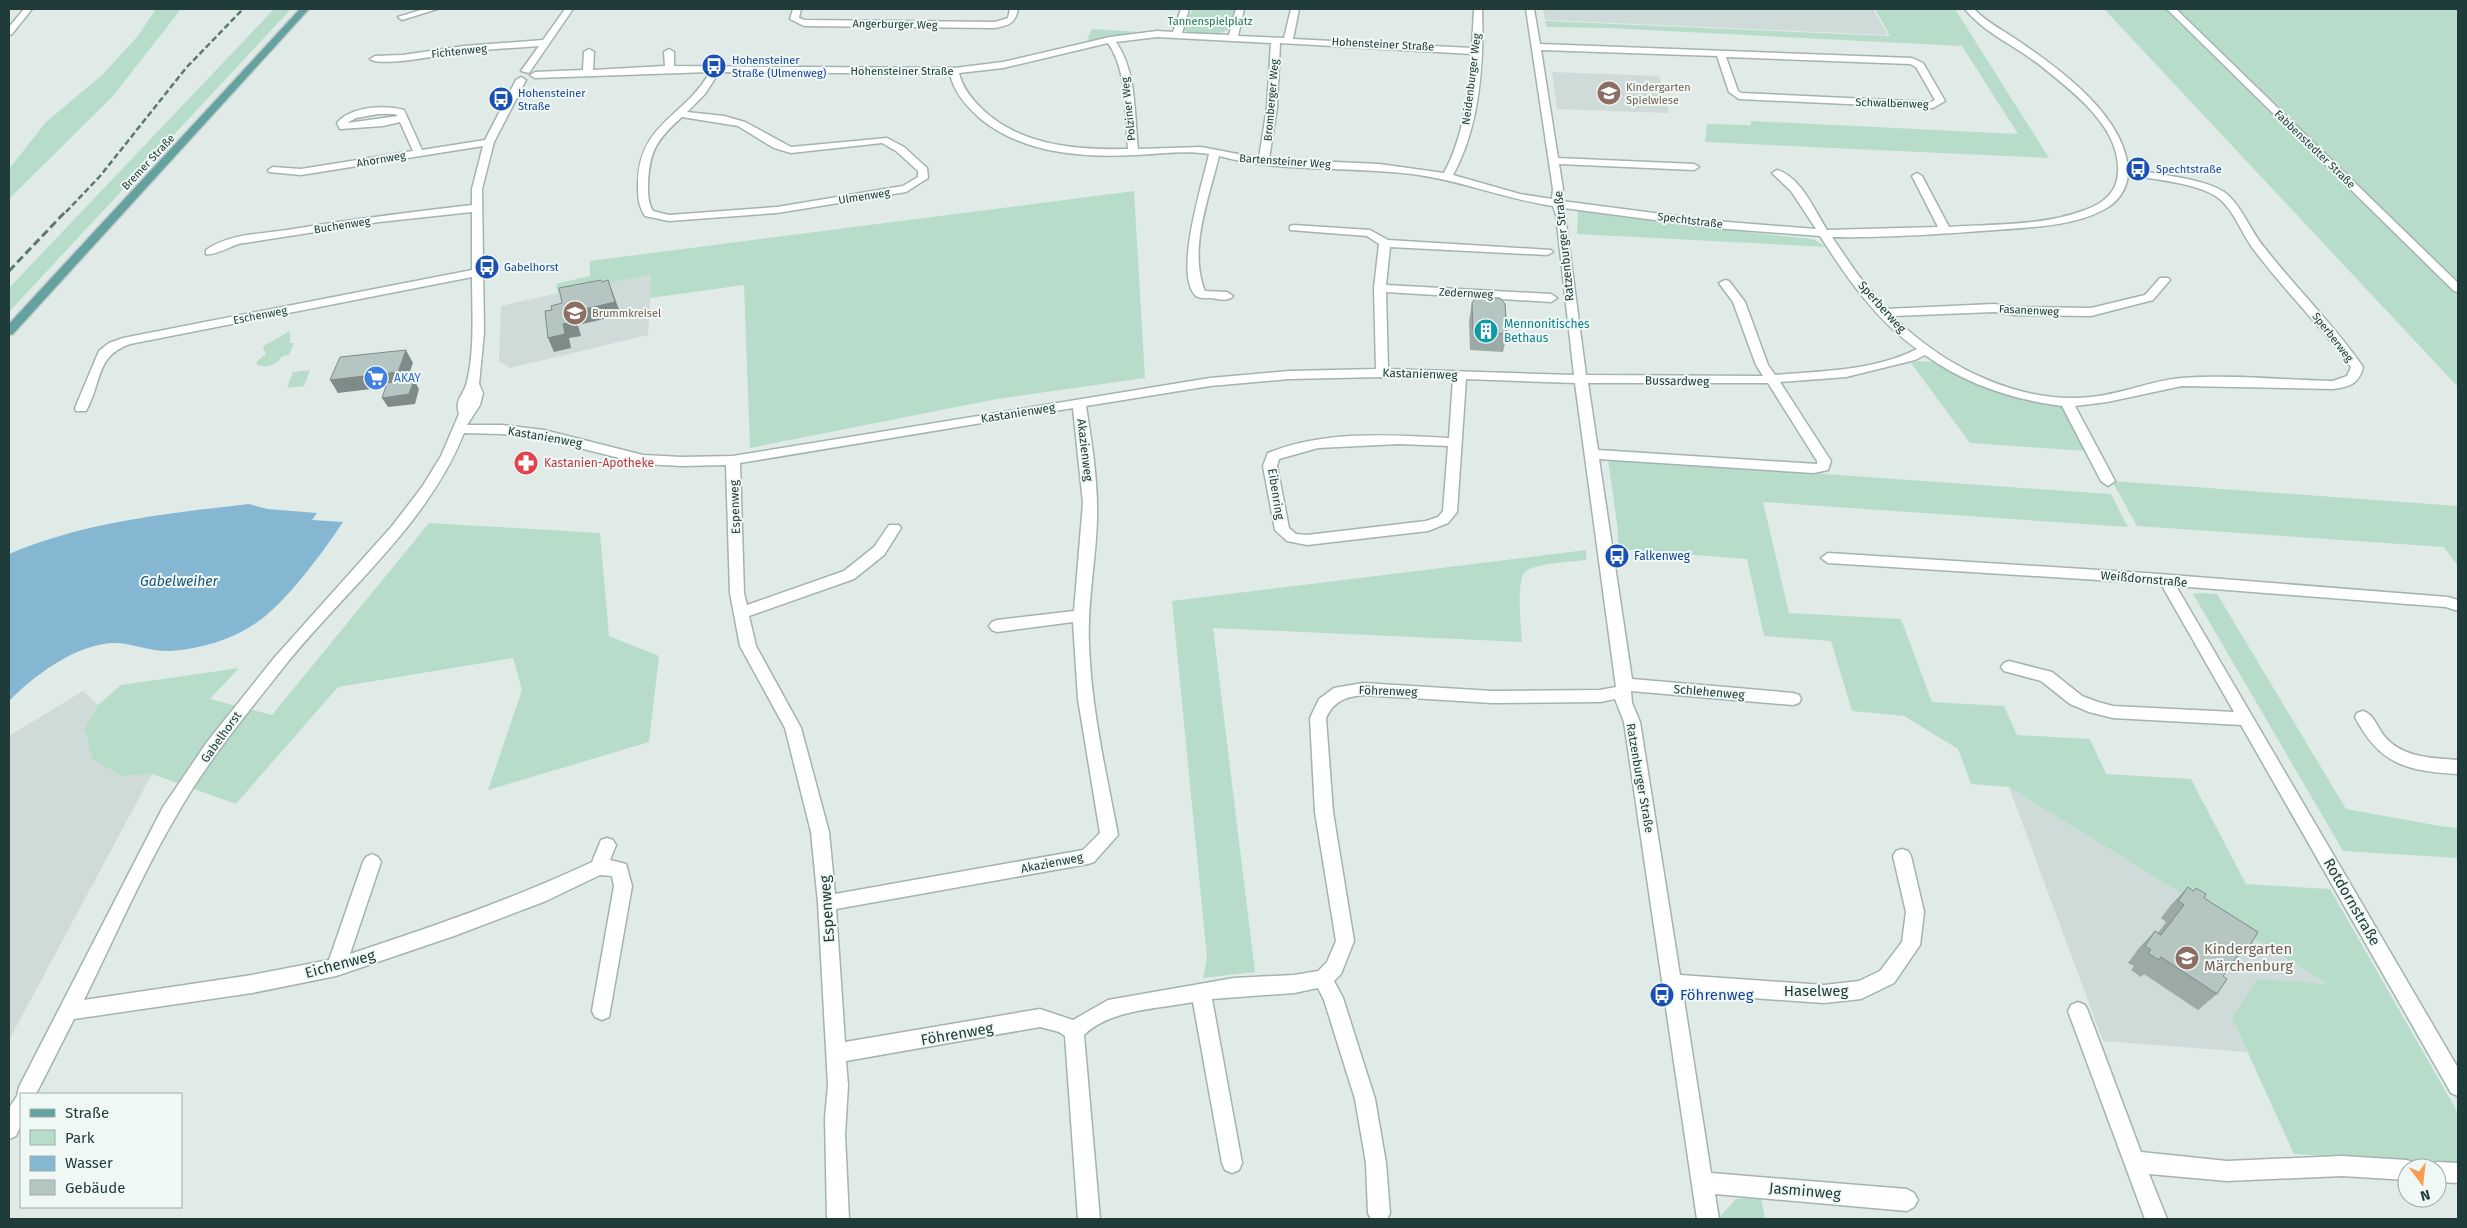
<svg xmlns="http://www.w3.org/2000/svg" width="2467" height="1228" font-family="'Fira Sans',sans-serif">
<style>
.built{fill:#cedbd8}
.green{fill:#b7ddca}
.water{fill:#85b6d2}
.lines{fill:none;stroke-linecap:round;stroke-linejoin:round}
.minor-casing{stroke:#a3b3b0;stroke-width:3}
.tertiary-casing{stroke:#a3b3b0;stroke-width:3}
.primary-casing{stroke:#c1c8c8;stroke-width:3}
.minor{fill:#fff;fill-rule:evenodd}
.tertiary{fill:#fff;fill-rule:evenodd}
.primary{fill:#63a29f;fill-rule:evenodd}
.rail-far1{stroke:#5a7876;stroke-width:2.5;stroke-dasharray:6 3;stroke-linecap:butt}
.rail{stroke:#5a7876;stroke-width:3;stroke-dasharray:8 4;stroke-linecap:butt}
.wall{fill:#9caaa7}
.shaded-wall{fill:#7f8b88}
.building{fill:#b5c6c2;stroke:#7f8b88}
.labels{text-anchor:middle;stroke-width:4;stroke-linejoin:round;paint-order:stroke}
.far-park-label{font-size:11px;fill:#297456;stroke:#f0f8f5}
.far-street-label{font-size:11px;fill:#203c3a;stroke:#f0f8f5}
.far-transit-label{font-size:11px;fill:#164399;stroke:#f0f8f5;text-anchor:start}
.far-education-label{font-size:11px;fill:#785e54;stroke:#f0f8f5;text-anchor:start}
.street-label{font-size:12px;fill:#203c3a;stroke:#f0f8f5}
.culture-label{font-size:12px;fill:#0d838f;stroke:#f0f8f5;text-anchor:start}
.shop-label{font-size:12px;fill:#366cbe;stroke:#f0f8f5;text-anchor:start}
.health-label{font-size:12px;fill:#be3a42;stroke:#f0f8f5;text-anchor:start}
.transit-label{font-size:12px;fill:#164399;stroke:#f0f8f5;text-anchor:start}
.water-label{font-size:14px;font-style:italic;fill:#195579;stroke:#f0f8f5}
.near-street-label{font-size:15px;fill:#203c3a;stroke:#f0f8f5}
.near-education-label{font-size:15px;fill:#785e54;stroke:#f0f8f5;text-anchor:start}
.near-transit-label{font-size:15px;fill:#164399;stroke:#f0f8f5;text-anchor:start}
</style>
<rect width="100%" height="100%" fill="#e0ebe8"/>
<g class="built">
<polygon points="1543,9 1873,9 1888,35 1545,20"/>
<polygon points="1552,72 1659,76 1669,113 1557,109"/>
<polygon points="590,261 652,274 648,335 510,368 499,361 501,306 558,293 556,284 590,276"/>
<polygon points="83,691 98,705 85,728 122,776 152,774 9,1040 9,736"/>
<polygon points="2009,787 2328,985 2232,1018 2247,1052 2103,1041"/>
</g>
<g class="green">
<polygon points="156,9 181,9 113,96 9,199 9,169 46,122 102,75 137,37"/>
<polygon points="274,9 291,9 9,312 9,288"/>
<path d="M1194 9H1237L1231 28C1222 36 1195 36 1184 30L1189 15Z"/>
<polygon points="1875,9 1955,9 2049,158 1705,142 1707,124 1751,125 1751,121 2018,134 1962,46 1607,28 1547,27 1545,21 1890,36"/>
<polygon points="2104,9 2458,9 2458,387"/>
<polygon points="1092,29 1139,32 1086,43"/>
<polygon points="1134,191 1145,378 997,399 750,448 744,285 650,298 651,274 558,293 556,284 590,276 590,261"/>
<polygon points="1578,211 1686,226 1813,239 1827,247 1577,234"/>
<path d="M290 331V343H294L289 355 282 356C278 365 266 368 257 365V361L266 354 263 348 265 345Z"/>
<polygon points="1919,361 1933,362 2003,394 2064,407 2087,451 1970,443 1911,363"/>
<polygon points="310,370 304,386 287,388 293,372"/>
<polygon points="1608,459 2111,494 2128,527 1763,502 1789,613 1901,619 1932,702 2004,706 2017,735 2090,739 2106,774 2191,779 2246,884 2330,889 2458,1113 2458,1164 2294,1154 2232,1018 2257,979 2327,984 2009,787 1971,784 1958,749 1904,716 1852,711 1831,641 1764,636 1747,559 1618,549 1618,531"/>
<polygon points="2112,481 2458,506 2458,566 2444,547 2137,526"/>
<polygon points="429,523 600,533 609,636 659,656 649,742 488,790 522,690 513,658 338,687 236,804 152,774 122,776 92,759 85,728 98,705 121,685 239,668 210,699 272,715"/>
<path d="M1586 550V560C1573 562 1534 563 1525 572 1516 581 1521 628 1522 642L1213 628 1255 972 1203 978 1207 958 1172 601Z"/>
<polygon points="2200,593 2217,594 2346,809 2440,826 2458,828 2458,858 2343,851 2193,594"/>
<polygon points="1761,1197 1765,1219 1718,1219 1736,1199"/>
</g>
<path class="water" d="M249 504 267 509 317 513 312 520 343 522C323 552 286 603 256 623 232 640 199 649 170 651 152 652 135 644 117 643 79 642 34 675 9 701V554C84 522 169 513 249 504Z"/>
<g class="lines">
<defs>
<g id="minor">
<polygon points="24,9 32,9 12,34 9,35 9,27"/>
<polygon points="424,9 437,9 402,20 398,17"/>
<path d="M565 9H573L529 73 521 71 539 46C514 48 490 49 465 52 448 53 381 68 370 59L375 56 403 55 464 46 543 40Z"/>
<path d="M793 9H801L799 18 805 20 995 22 1008 18 1010 9H1018C1015 24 1009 25 995 28L804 26 790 19Z"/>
<path d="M1181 9H1189L1182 33 1229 35 1236 9H1244L1238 36 1284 38 1291 9H1299L1293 39 1472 48 1474 9H1482C1484 63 1480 126 1453 175L1520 194 1552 199 1553 189 1526 9H1534L1540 44 1912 58 1923 63 1945 101 1933 108 1739 99 1729 92 1717 56 1541 50 1558 158 1694 164 1699 167 1694 170 1559 164 1563 189 1562 201 1715 221 1816 229 1791 191 1772 173 1777 170C1800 176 1815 211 1827 230L1938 227 1912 176 1917 173 1922 176 1949 227C1992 224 2044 226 2085 210 2102 204 2117 193 2118 173 2121 127 2073 92 2041 66 2017 47 1983 32 1965 9H1974C1987 23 2005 31 2020 42 2061 70 2124 116 2128 169 2153 174 2204 178 2224 192 2242 205 2250 231 2264 247 2296 288 2333 324 2363 367 2359 384 2349 387 2333 389L2182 386 2107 402 2075 406 2115 481 2108 486 2101 481 2062 406C2014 400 1965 384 1925 355L1915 360 1846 377 1780 382 1831 461 1828 470 1814 473 1599 459 1632 679 1793 693 1799 695 1801 699 1799 703 1793 705 1631 691 1632 703 1640 722 1680 975 1824 985 1859 981 1880 971 1902 942 1906 912 1893 856 1896 851 1902 849 1908 851 1911 856 1924 912 1920 945 1894 983 1861 999 1824 1003 1683 993 1711 1173 1907 1189 1914 1193 1918 1200 1914 1207 1907 1211 1715 1194 1719 1219H1697L1624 722 1615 699 1600 702 1492 703 1363 695C1345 697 1334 701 1326 718L1333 812 1354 941 1341 974 1334 981 1343 998 1375 1099 1386 1163 1390 1213 1387 1219H1371L1368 1213 1366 1163 1355 1099 1324 1000 1318 988 1294 993 1212 999 1242 1163 1239 1170 1232 1173 1225 1170 1222 1163 1193 1002C1158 1009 1110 1009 1084 1035L1100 1219H1078L1065 1036 1059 1032 1040 1027 846 1061 848 1085 845 1135 849 1219H827L825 1118 828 1085 818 903 811 832 785 728 740 646 730 593 726 465 682 466 643 464 544 439 502 434 464 433C427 526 344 591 283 668 245 716 205 764 175 818 141 876 114 939 84 1000L252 975 329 960 363 862 366 857 372 854 378 857 381 862 350 954C432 927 513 899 592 862L601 840 607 838 613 840 616 845 610 860 626 864 632 886 609 1017 602 1020 595 1017 592 1011 614 886 612 876 600 875 546 901 454 936 336 976 252 993 74 1019 36 1094H21V1125L16 1136 9 1139V1108L17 1096 19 1087 163 807 207 742 274 658 392 526 422 487 441 456 459 414C454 399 464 395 467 382 475 348 472 311 472 277L130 344C95 356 102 383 86 411H76L75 408 99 351 109 343 123 338 472 270V212L379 222 238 244C230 247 213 256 206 254V250C228 234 261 234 287 230 348 220 410 212 472 205V189L483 146 301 175 269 172 268 170 273 167 301 169 413 151 400 122 383 126 340 129 337 123C351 106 385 105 404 110L422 150 485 140 516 80 521 77 526 80 494 142 482 189 484 333 479 384 483 393 480 405 467 425H502L544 430 643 455 682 457 733 456 1210 378 1289 371 1376 369 1374 288 1379 244 1367 236 1290 230V226L1294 225 1370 230 1388 240 1551 250 1553 252 1547 255 1390 247 1386 285 1551 294 1557 298 1551 302 1386 292 1388 369 1574 375 1556 215 1553 206C1505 199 1460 180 1412 174 1348 166 1282 173 1219 156 1209 198 1188 250 1205 291L1227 292 1233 296C1228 302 1219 299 1211 298 1207 298 1200 299 1196 296 1173 275 1203 182 1209 154 1185 150 1161 154 1136 155 1084 158 1025 154 982 120 968 108 954 93 950 74L719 72 705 94 687 112 724 116 745 122 791 147 887 138 904 147 927 168 928 178 906 192 777 213 669 221 645 216C638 205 638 196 638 183 639 123 684 118 710 72L535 78 530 75 535 72 583 70 584 52 589 49 594 52 593 70 665 66 664 52 669 49 674 52V66L954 68 1003 62 1110 37 1157 31 1173 32ZM1157 37 1271 43 1267 107 1259 158 1201 147 1138 149C1134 114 1137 72 1116 42ZM1108 43C1128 72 1125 115 1128 149 1076 150 1020 146 981 108 971 98 962 87 959 73L1003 68ZM1280 43 1472 54C1468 94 1464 136 1444 173L1379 164 1269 159 1277 107ZM1726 57 1910 64 1916 67 1935 100 1931 102 1741 93 1738 91ZM378 114H395L398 116 347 123 356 118ZM682 117 738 126 774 148 791 153 882 143 896 151 918 171V177L903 186 777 207 669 215 653 211C648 203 648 194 648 185 649 151 657 139 682 117ZM2128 175C2152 179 2197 183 2217 197 2234 209 2241 233 2254 250 2284 290 2321 326 2351 367L2347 376 2333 381C2283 380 2231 374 2181 378 2150 381 2122 394 2091 397 2020 405 1942 366 1893 316L1994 312 2015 315 2091 316 2153 300 2170 280 2168 278H2160L2145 295 2091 308 2015 307 1994 304 1886 309 1858 275 1832 237C1886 238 1941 234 1995 230 2030 227 2071 227 2103 210 2117 203 2126 191 2128 175ZM1564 208 1715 228 1820 236C1847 278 1876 320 1917 349 1874 371 1821 371 1775 375L1768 365 1745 302 1729 281 1725 280 1719 283 1733 302 1756 365 1763 376 1586 375ZM1382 377 1453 379 1449 438C1389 435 1325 430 1268 453L1263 466 1275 530 1287 541 1307 545 1428 531 1448 523 1457 512 1466 379 1575 383 1616 687 1600 690 1492 691 1363 683 1334 688 1319 699 1310 718 1315 812 1336 941 1327 962 1318 971 1294 975 1234 978 1108 1000 1073 1020 1040 1009 845 1042 836 909 1088 864 1094 862 1118 835C1106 772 1091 708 1089 644 1087 602 1096 561 1097 519 1098 481 1092 444 1086 406L1210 386 1289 379ZM1588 383H1768L1817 461V464L1598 450ZM1073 408 1083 503 1074 611 997 620 992 622 989 626 992 630 997 632 1073 622 1078 699 1100 833 1083 850 835 894 829 832 801 728 756 646 749 616 854 579 884 555 901 528 899 525H889L874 547 844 571 747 605 744 593 740 463ZM1399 444 1448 446 1443 511 1438 517 1426 521 1307 535 1296 534 1289 528 1277 466 1279 459 1318 448Z"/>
<polygon points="1828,553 2146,573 2448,597 2458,600 2458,611 2446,607 2176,586 2458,1068 2458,1096 2451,1093 2241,725 2113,718 2089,712 2070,704 2041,681 2004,671 2001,667 2004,663 2009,661 2052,672 2082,696 2098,702 2113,706 2234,712 2161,584 1828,563 1821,558"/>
<path d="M2363 711C2374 714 2378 729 2385 737 2403 758 2433 758 2458 760V774C2407 771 2380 765 2355 717L2357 713Z"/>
<polygon points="2078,1002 2085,1005 2088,1011 2141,1152 2227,1161 2342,1156 2407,1160 2414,1163 2417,1168 2407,1168 2407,1180 2342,1176 2227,1181 2149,1174 2167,1219 2145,1219 2068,1011 2071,1005"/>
<polygon points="2437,1162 2458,1163 2458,1183 2437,1182 2437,1168 2428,1168 2430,1165"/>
</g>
<polygon id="tertiary" points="2167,9 2176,9 2458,283 2458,292 2454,291"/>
<polygon id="primary" points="300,9 309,9 13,334 9,335 9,324"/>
</defs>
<use href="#minor" class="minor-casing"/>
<use href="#tertiary" class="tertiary-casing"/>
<use href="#primary" class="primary-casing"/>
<use href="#minor" class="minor"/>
<use href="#tertiary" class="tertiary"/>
<use href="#primary" class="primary"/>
<polyline class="rail-far1" points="66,212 101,175 186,68 243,9"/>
<polyline class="rail" points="9,271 67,210"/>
</g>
<g class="wall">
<polygon points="1472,303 1507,334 1503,352 1470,350 1469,321"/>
<polygon points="2188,887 2204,898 2249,947 2232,962 2223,976 2217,994 2198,1010 2144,974 2141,977 2131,970 2134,966 2128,963 2139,948 2155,931 2158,933 2166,922 2161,918 2171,905"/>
</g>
<g class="shaded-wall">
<polygon points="608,280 621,315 578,325 581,336 569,338 571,348 554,352 548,338 563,324 572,312"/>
<polygon points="406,350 413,363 405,385 338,393 330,380"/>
<polygon points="414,380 419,389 415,404 388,407 382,398"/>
</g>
<g class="building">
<polygon points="601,280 602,282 608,280 615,302 572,312 575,322 563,324 565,334 548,338 545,311 552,310 551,306 562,303 559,288"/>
<polygon points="1476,297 1500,298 1505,304 1507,334 1473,332 1472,303"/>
<polygon points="406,350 398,372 330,380 340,357"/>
<polygon points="414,380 409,394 382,398 387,383"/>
<polygon points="2188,887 2193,891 2196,888 2206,894 2204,898 2258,932 2249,947 2245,945 2223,976 2227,979 2217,994 2161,957 2159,960 2148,953 2151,950 2145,946 2155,931 2161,935 2184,905 2178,901"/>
</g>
<defs>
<symbol id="bus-disc" viewBox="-11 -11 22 22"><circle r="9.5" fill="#1a4fb4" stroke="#f0f8f5"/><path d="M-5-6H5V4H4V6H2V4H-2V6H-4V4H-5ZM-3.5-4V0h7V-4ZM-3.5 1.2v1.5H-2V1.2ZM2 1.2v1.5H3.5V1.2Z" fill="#fff"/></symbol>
<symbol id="school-disc" viewBox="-11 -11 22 22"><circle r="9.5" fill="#8d6e63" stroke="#f0f8f5"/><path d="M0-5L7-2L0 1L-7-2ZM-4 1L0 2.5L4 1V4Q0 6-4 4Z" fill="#fff"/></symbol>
<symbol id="building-disc" viewBox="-11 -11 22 22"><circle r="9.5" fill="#0f9aa8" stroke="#f0f8f5"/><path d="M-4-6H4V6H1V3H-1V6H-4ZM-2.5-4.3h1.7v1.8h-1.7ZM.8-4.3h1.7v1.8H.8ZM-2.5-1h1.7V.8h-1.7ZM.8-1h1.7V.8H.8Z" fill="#fff"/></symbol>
<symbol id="supermarket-disc" viewBox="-11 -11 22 22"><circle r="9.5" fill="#3f7fe0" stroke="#f0f8f5"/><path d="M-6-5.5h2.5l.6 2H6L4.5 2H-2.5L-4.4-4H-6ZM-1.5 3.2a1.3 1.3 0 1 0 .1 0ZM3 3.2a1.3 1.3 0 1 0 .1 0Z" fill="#fff"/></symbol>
<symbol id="pharmacy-disc" viewBox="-11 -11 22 22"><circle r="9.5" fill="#e0444e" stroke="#f0f8f5"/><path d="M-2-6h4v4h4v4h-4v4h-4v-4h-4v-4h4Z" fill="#fff"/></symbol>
</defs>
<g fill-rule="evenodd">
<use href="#bus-disc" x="700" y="52" width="28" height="28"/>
<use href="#school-disc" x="1595" y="79" width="28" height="28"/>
<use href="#bus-disc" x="487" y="85" width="28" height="28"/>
<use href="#bus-disc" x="2124" y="155" width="28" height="28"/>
<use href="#bus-disc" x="473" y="253" width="28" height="28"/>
<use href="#school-disc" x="561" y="299" width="28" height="28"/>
<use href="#building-disc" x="1472" y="317" width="28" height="28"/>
<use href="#supermarket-disc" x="362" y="364" width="28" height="28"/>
<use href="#pharmacy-disc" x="512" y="449" width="28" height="28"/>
<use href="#bus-disc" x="1603" y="542" width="28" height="28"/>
<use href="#school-disc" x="2173" y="944" width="28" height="28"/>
<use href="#bus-disc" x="1648" y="981" width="28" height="28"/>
</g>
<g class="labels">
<g class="far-park-label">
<text x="1210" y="25">Tannenspielplatz</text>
</g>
<g class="far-street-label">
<text transform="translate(895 24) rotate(1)" y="4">Angerburger Weg</text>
<text transform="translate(1383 44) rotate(3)" y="4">Hohensteiner Straße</text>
<text transform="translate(459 51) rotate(-6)" y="4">Fichtenweg</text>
<text x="902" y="75">Hohensteiner Straße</text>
<text transform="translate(1471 79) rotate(-83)" y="4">Neidenburger Weg</text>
<text transform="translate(1271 100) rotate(-85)" y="4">Bromberger Weg</text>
<text transform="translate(1892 103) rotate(2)" y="4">Schwalbenweg</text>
<text transform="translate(1128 109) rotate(-96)" y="4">Polziner Weg</text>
<text transform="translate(2315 149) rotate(44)" y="4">Fabbenstedter Straße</text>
<text transform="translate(381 159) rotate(-10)" y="4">Ahornweg</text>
<text transform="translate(1285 161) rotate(4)" y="4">Bartensteiner Weg</text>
<text transform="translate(148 162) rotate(-47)" y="4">Bremer Straße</text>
<text transform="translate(864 196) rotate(-9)" y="4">Ulmenweg</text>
<text transform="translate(1690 220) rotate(7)" y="4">Spechtstraße</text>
<text transform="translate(342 225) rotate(-9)" y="4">Buchenweg</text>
<text transform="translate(1466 293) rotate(3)" y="4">Zedernweg</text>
<text transform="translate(2029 310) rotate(3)" y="4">Fasanenweg</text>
<text transform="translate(260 315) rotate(-11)" y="4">Eschenweg</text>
<text transform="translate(2333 337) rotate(52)" y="4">Sperberweg</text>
</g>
<g class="far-transit-label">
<text x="732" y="64">Hohensteiner<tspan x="732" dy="13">Straße (Ulmenweg)</tspan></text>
<text x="518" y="97">Hohensteiner<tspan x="518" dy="13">Straße</tspan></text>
<text x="2156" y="173">Spechtstraße</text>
<text x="504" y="271">Gabelhorst</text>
</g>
<g class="far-education-label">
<text x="1626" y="91">Kindergarten<tspan x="1626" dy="13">Spielwiese</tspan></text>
<text x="592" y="317">Brummkreisel</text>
</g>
<g class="street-label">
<text transform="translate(1564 246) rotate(-96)" y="4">Ratzenburger Straße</text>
<text transform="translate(1882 307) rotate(48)" y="4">Sperberweg</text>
<text transform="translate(1420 374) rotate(2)" y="4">Kastanienweg</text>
<text transform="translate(1677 381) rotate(1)" y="4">Bussardweg</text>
<text transform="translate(1018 413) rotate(-9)" y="4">Kastanienweg</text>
<text transform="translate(545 437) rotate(10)" y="4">Kastanienweg</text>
<text transform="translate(1085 450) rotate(83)" y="4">Akazienweg</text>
<text transform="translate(1276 494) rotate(81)" y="4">Eibenring</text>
<text transform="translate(735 507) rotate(-92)" y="4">Espenweg</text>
<text transform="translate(2144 579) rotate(5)" y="4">Weißdornstraße</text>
<text transform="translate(1388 691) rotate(2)" y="4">Föhrenweg</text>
<text transform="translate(1709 692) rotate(5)" y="4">Schlehenweg</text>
<text transform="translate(221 737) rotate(-54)" y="4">Gabelhorst</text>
<text transform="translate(1640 778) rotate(80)" y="4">Ratzenburger Straße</text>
<text transform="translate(1052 863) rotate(-11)" y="4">Akazienweg</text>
</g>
<g class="culture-label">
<text x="1504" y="328">Mennonitisches<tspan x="1504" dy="14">Bethaus</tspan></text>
</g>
<g class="shop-label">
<text x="394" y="382">AKAY</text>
</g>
<g class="health-label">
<text x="544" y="467">Kastanien-Apotheke</text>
</g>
<g class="transit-label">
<text x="1634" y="560">Falkenweg</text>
</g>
<g class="water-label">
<text x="179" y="586">Gabelweiher</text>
</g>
<g class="near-street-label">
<text transform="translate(2352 902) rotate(60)" y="5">Rotdornstraße</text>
<text transform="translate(827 909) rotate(-94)" y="5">Espenweg</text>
<text transform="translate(340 964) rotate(-15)" y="5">Eichenweg</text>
<text x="1816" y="996">Haselweg</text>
<text transform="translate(957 1034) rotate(-10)" y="5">Föhrenweg</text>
<text transform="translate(1805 1191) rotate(5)" y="5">Jasminweg</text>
</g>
<g class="near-education-label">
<text x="2204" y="954">Kindergarten<tspan x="2204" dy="17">Märchenburg</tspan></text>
</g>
<g class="near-transit-label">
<text x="1680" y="1000">Föhrenweg</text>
</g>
</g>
<rect width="2467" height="1228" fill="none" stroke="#203c3a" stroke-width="20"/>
<rect x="20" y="1093" width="162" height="115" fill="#f0f8f5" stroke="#9dadaa"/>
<rect x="30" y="1109" width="25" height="8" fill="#63a29f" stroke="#9dadaa"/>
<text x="65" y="1118" font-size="15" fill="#203c3a">Straße</text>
<rect x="30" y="1130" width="25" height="15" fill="#b7ddca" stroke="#9dadaa"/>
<text x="65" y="1143" font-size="15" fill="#203c3a">Park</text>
<rect x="30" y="1156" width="25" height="15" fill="#85b6d2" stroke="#9dadaa"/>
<text x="65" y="1168" font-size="15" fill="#203c3a">Wasser</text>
<rect x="30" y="1180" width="25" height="15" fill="#b5c6c2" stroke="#9dadaa"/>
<text x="65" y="1193" font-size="15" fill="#203c3a">Gebäude</text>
<g transform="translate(2422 1183) rotate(165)"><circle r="24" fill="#f0f8f5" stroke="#9dadaa"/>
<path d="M0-4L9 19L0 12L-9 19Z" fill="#f69d53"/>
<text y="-8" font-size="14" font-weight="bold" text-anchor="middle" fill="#203c3a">N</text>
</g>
</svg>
